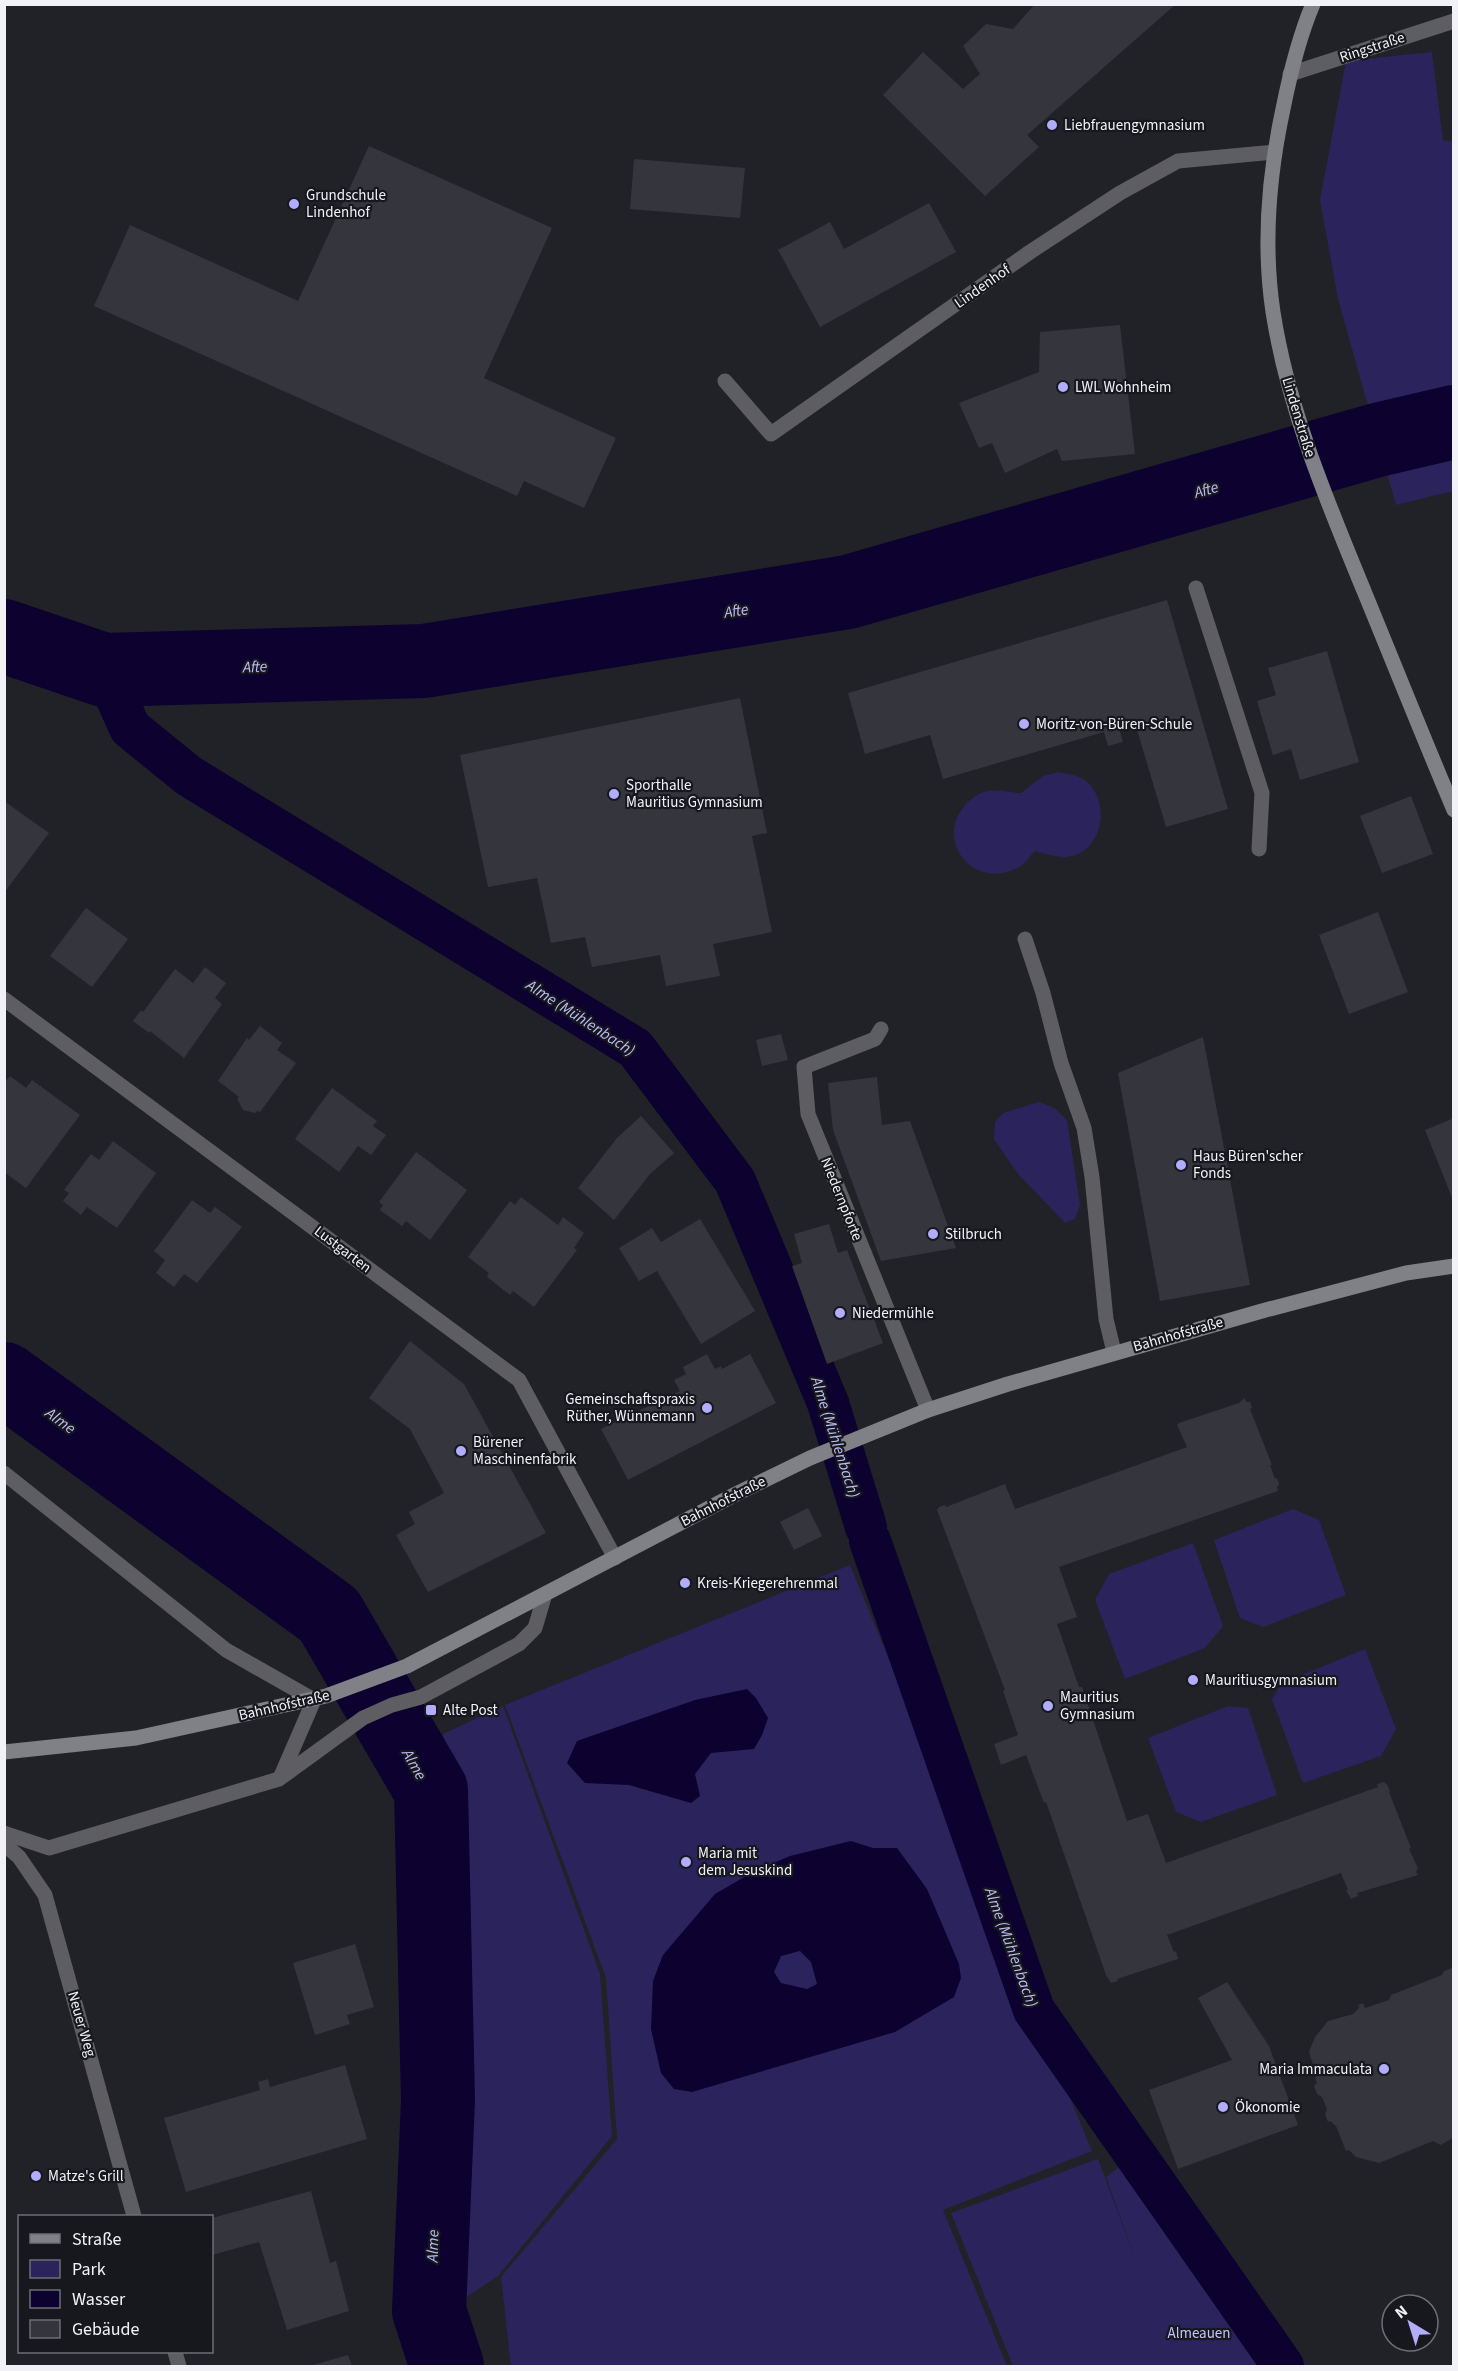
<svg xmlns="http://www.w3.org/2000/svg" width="1458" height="2371" font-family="'Source Sans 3',sans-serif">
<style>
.green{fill:#2b235b}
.water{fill:#0d0130;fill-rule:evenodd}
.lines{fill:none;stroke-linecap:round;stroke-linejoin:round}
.canal{stroke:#0d0130;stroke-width:42}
.river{stroke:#0d0130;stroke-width:74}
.building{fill:#35353d}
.lane{stroke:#5e5e62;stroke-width:15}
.street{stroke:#5e5e62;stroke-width:15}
.secondary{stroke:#808087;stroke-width:15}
.poi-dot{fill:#b1adfa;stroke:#17171e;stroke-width:2}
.labels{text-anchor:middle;stroke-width:4.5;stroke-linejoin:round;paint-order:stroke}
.street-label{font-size:15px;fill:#f1f1f7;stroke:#17171e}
.poi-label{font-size:15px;fill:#f1f1f7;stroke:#17171e;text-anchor:start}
.park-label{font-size:15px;fill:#c4c3ff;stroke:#17171e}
.water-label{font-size:16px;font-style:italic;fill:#bebcf8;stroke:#17171e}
</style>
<rect width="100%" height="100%" fill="#212128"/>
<g class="green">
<polygon points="1432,52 1443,140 1454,142 1453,491 1396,505 1338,299 1320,200 1346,61"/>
<path d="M1058 772C1067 774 1078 775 1085 780 1110 800 1105 847 1072 856 1060 859 1046 854 1035 851 1031 855 1027 861 1022 865 979 894 932 844 965 805 970 799 980 792 988 791 998 789 1011 793 1021 793L1043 776Z"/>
<polygon points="1039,1102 1054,1108 1067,1120 1080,1205 1075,1219 1065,1223 1018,1174 994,1139 995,1122 1003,1113"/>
<polygon points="1293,1509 1319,1520 1346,1595 1263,1627 1240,1618 1214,1540"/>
<polygon points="1193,1543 1223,1626 1205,1648 1125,1679 1095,1600 1109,1574"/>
<polygon points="850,1565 1092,2151 943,2210 1007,2366 511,2366 501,2277 617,2139 606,1978 505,1705"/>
<polygon points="1365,1649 1396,1729 1381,1756 1303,1783 1272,1699 1282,1683"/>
<polygon points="503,1706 600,1974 612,2136 498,2276 451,2307 460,2086 443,1734"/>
<polygon points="1228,1706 1248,1708 1277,1795 1201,1822 1176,1812 1148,1738"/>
<polygon points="1098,2159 1137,2264 1106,2177 1121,2166 1264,2366 1013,2366 951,2213"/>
</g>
<g class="water">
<polygon points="747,1689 756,1698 768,1718 762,1735 754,1749 711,1753 695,1774 700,1796 691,1803 629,1785 585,1783 567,1763 577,1741 695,1700"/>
<path d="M851 1841 873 1848H897L927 1889 959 1964 961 1978 954 1997 895 2032 692 2092 674 2089 661 2073 651 2029 653 1981 663 1955 715 1894 753 1872 790 1856ZM800 1951 811 1962 817 1984 807 1989 781 1983 774 1972 781 1956Z"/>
</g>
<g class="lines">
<g class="canal">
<polyline points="104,670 130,728 189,776 635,1048 735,1181 828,1403 866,1527"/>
<polyline points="870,1541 1034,2010 1283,2366"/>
</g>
<g class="river">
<polyline points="4,636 104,670 424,661 848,592 1377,440 1454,422"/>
<polyline points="4,1379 329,1615 431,1790 438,2100 429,2311 447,2366"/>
</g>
</g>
<g class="building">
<polygon points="1035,4 1176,4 1027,135 1039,147 985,196 883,95 923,52 963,89 980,74 963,46 986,24 1013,29"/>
<polygon points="369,146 552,228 484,378 616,438 584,508 524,481 517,496 94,306 130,225 298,301"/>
<polygon points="634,159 745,168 740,218 630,209"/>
<polygon points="929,203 956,252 820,327 778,250 830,222 844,249"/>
<polygon points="1120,325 1135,454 1062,461 1057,449 1005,473 992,443 979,448 959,403 1039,372 1040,332"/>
<polygon points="1167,600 1228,809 1166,827 1135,723 1119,728 1123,742 1108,746 1104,732 943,779 930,735 865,754 848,693"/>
<polygon points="1327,651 1359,762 1300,780 1291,749 1273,755 1257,701 1276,695 1268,668"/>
<polygon points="740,698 767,833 752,836 772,932 713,944 720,976 666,986 660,955 592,967 585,937 551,943 537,878 488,887 460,755"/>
<polygon points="1411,796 1433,854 1382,873 1360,816"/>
<polygon points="4,801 49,833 4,893"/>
<polygon points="86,908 128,939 92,987 50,956"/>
<polygon points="1378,912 1408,992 1349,1014 1319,935"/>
<polygon points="205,967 226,983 215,998 222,1004 184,1058 150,1031 149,1033 133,1021 141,1010 143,1012 175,969 193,983"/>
<polygon points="260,1026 282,1043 277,1050 296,1063 260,1112 257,1111 255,1113 243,1110 237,1099 239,1097 218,1081 247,1038 249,1040"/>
<polygon points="781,1034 788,1060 762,1066 756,1040"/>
<polygon points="1203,1037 1250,1285 1160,1301 1118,1073"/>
<polygon points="10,1076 26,1088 32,1080 80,1115 26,1188 4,1172 4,1083"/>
<polygon points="877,1077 882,1125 910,1121 956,1248 881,1261 833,1130 828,1083"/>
<polygon points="332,1088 377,1121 373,1126 386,1135 371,1155 358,1146 339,1172 295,1139"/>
<polygon points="641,1116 674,1153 650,1174 614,1220 578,1188 617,1138"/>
<polygon points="1454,1118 1454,1200 1453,1200 1425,1130"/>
<polygon points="113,1141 156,1173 117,1228 87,1207 81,1215 63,1201 69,1193 64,1190 91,1154 99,1160"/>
<polygon points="416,1152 467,1190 430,1240 406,1221 402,1226 380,1210 383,1205 379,1202"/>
<polygon points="521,1197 558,1225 563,1217 584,1233 574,1248 577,1250 534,1307 513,1291 510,1295 487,1277 489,1273 468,1257 510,1201 515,1205"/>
<polygon points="192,1200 210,1213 215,1207 242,1227 197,1283 184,1274 174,1287 156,1273 165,1260 154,1251"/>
<polygon points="700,1219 755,1311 701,1344 657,1271 639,1281 619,1248 652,1228 661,1242"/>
<polygon points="829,1224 838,1253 847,1250 883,1343 827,1364 792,1266 802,1263 794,1234"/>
<polygon points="410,1341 464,1384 546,1533 428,1592 396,1535 415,1524 409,1512 444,1493 410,1429 369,1398"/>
<polygon points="707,1354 715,1369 721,1366 722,1369 750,1354 776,1403 628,1480 601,1429 680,1391 674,1380 686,1374 683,1367"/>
<polygon points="1245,1398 1246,1402 1250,1402 1252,1408 1250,1409 1272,1465 1270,1465 1275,1479 1277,1478 1279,1484 1277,1488 1278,1491 1059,1567 1077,1617 1057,1624 1079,1687 1082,1687 1127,1821 1148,1814 1166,1863 1378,1787 1377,1784 1384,1782 1388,1786 1390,1791 1389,1792 1411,1848 1409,1849 1418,1868 1416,1872 1418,1875 1357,1893 1358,1896 1351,1899 1346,1890 1348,1890 1341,1873 1167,1935 1174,1952 1176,1951 1178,1959 1117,1979 1118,1981 1111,1983 1106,1975 1046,1802 1044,1803 1026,1755 1001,1765 994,1744 1018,1735 1003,1691 1005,1690 937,1510 939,1507 945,1505 946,1507 1005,1484 1015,1509 1187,1447 1177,1425 1179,1423 1239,1403"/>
<polygon points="808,1508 822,1536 794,1550 780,1522"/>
<polygon points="355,1944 374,2007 347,2015 350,2024 315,2035 293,1963"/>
<polygon points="1452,1968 1454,2137 1441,2145 1433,2141 1379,2163 1356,2157 1349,2150 1346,2151 1336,2126 1330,2121 1328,2122 1325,2114 1327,2109 1322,2097 1317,2094 1314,2086 1317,2083 1315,2077 1317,2077 1309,2052 1315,2037 1328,2021 1353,2014 1359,2008 1358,2005 1363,2003 1365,2008 1389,2000 1391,1995 1442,1975 1444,1971"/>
<polygon points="1227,1982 1269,2046 1298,2125 1178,2169 1149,2090 1232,2060 1198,1998"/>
<polygon points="345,2065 367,2139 186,2192 164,2118 260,2090 258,2082 268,2079 270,2087"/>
<polygon points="311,2191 330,2263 336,2261 349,2311 287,2330 259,2242 212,2255 212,2218"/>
<polygon points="348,2355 352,2366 310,2366"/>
</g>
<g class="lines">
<g class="lane">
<polyline points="1196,588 1262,793 1259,849"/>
<polyline points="281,1776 314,1700"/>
<polyline points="4,1833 49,1848 279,1779 363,1718 392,1705 421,1697 519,1644 535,1628 545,1594"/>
</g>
<g class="street">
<polyline points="1290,74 1454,21"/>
<polyline points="725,381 771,434 1030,252 1120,193 1178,161 1274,152"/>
<polyline points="1025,939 1043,993 1061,1063 1084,1128 1092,1177 1106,1319 1114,1352"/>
<polyline points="4,999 519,1380 615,1558"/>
<polyline points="881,1029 875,1039 804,1067 808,1114 928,1410"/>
<polyline points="4,1473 226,1650 314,1700"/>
<polyline points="4,1844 19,1857 45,1895 134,2216"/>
<polyline points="175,2352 179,2366"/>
</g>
<g class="secondary">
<path d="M1313 4C1299 37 1290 74 1283 109 1269 174 1263 245 1273 312 1288 409 1327 501 1364 591 1394 664 1423 737 1454 810"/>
<polyline points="4,1752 136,1738 326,1696 407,1666 736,1494 810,1458 928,1410 1008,1384 1262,1311 1406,1273 1454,1266"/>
</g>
</g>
<g class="poi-dot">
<circle cx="1052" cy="125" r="6"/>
<circle cx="294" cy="204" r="6"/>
<circle cx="1063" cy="387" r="6"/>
<circle cx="1024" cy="724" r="6"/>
<circle cx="614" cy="794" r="6"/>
<circle cx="1181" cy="1165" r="6"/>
<circle cx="933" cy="1234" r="6"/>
<circle cx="840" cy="1313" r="6"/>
<circle cx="707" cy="1408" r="6"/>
<circle cx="461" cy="1451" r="6"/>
<circle cx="685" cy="1583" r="6"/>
<circle cx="1193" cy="1680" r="6"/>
<circle cx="1048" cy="1706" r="6"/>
<rect x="425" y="1704" width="12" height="12" rx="3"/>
<circle cx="686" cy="1862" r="6"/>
<circle cx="1384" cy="2069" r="6"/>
<circle cx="1223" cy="2107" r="6"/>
<circle cx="36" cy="2176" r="6"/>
</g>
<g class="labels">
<g class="street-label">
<text transform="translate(1372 47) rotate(-18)" y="5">Ringstraße</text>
<text transform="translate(982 286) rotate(-35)" y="5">Lindenhof</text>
<text transform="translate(1299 417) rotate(73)" y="5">Lindenstraße</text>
<text transform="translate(842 1199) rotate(68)" y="5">Niedernpforte</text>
<text transform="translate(343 1249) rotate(37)" y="5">Lustgarten</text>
<text transform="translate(1178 1334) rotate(-16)" y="5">Bahnhofstraße</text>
<text transform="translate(723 1501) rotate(-27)" y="5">Bahnhofstraße</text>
<text transform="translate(284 1705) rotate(-13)" y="5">Bahnhofstraße</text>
<text transform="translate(82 2024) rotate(74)" y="5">Neuer Weg</text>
</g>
<g class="poi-label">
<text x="1064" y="130">Liebfrauengymnasium</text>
<text x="306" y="200">Grundschule<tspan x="306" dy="17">Lindenhof</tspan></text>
<text x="1075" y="392">LWL Wohnheim</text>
<text x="1036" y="729">Moritz-von-Büren-Schule</text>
<text x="626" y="790">Sporthalle<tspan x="626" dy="17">Mauritius Gymnasium</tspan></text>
<text x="1193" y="1161">Haus Büren'scher<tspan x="1193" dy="17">Fonds</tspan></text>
<text x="945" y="1239">Stilbruch</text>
<text x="852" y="1318">Niedermühle</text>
<text x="695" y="1404" text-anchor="end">Gemeinschaftspraxis<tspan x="695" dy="17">Rüther, Wünnemann</tspan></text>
<text x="473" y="1447">Bürener<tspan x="473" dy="17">Maschinenfabrik</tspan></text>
<text x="697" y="1588">Kreis-Kriegerehrenmal</text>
<text x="1205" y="1685">Mauritiusgymnasium</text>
<text x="1060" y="1702">Mauritius<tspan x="1060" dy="17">Gymnasium</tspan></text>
<text x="443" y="1715">Alte Post</text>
<text x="698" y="1858">Maria mit<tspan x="698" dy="17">dem Jesuskind</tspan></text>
<text x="1372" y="2074" text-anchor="end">Maria Immaculata</text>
<text x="1235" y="2112">Ökonomie</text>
<text x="48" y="2181">Matze's Grill</text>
</g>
<g class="park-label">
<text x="1199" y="2338">Almeauen</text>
</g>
<g class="water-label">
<text transform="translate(1206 489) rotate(-16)" y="6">Afte</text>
<text transform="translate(736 610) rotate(-9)" y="6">Afte</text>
<text transform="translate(255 666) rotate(-2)" y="6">Afte</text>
<text transform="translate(581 1017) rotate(33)" y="6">Alme (Mühlenbach)</text>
<text transform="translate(61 1420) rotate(36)" y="6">Alme</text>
<text transform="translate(836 1437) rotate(72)" y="6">Alme (Mühlenbach)</text>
<text transform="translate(415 1764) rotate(60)" y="6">Alme</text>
<text transform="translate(1012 1947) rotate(70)" y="6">Alme (Mühlenbach)</text>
<text transform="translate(432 2246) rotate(-88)" y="6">Alme</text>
</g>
</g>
<rect width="1458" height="2371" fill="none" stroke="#f1f1f7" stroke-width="12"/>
<rect x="18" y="2215" width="195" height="138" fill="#17171e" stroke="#6e6e75" stroke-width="1.5"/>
<rect x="30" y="2234" width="30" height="9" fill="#808087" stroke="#6e6e75" stroke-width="1.5"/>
<text x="72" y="2245" font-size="18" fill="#f1f1f7">Straße</text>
<rect x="30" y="2260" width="30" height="18" fill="#2b235b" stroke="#6e6e75" stroke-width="1.5"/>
<text x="72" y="2275" font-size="18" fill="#f1f1f7">Park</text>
<rect x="30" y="2290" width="30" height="18" fill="#0d0130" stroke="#6e6e75" stroke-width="1.5"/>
<text x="72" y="2305" font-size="18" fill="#f1f1f7">Wasser</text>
<rect x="30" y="2320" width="30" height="18" fill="#35353d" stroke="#6e6e75" stroke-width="1.5"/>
<text x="72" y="2335" font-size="18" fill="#f1f1f7">Gebäude</text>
<g transform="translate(1410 2323) rotate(322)"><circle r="28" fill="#17171e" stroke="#6e6e75" stroke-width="1.5"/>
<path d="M0-4.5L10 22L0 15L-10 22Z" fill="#b1adfa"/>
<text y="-9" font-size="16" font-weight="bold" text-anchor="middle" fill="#f1f1f7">N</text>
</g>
</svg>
